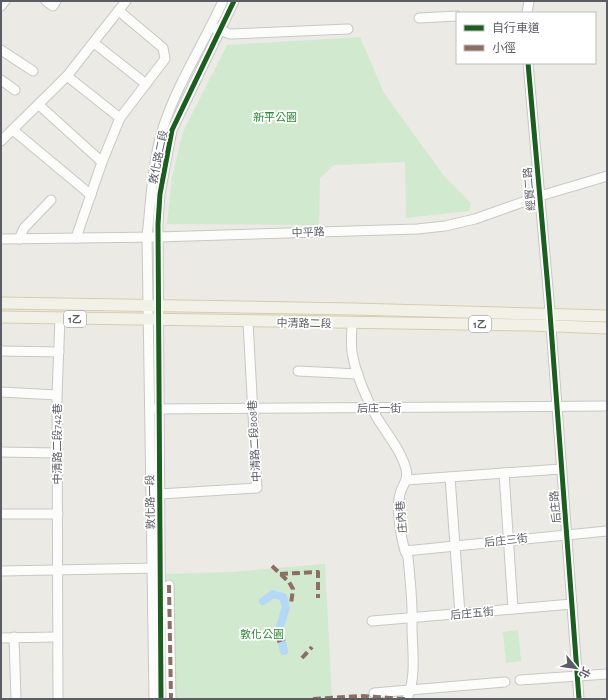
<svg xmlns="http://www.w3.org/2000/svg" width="608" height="700" font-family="'Alegreya Sans','Noto Sans TC',sans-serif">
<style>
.park{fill:#d1e9cf}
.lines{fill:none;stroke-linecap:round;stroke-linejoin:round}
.canal{stroke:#b6d8f7;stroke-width:8}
.minor-casing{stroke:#c7c8c6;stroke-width:11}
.major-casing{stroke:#d5cdb0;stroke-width:13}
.minor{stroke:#fcfcfb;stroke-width:9}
.major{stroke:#f2f1e7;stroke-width:11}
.quiet{stroke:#8d6e63;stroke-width:4;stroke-dasharray:8 4;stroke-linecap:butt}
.cycleway-casing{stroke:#fff;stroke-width:8}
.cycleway{stroke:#1b5e20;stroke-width:5}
.labels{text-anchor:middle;stroke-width:3.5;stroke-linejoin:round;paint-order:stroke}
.shield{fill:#fff;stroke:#8c8e92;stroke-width:1}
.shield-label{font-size:10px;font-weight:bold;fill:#5a5d63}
.park-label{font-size:11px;fill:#2e8737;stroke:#fff}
.street-label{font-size:11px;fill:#5a5d63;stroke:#fff}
</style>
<rect width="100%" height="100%" fill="#ebeae4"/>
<g class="park">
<polygon points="360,37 384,93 444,176 471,203 469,211 406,218 405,162 334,165 320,178 319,225 167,224 172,177 183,132 227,45"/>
<polygon points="325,564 332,699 168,699 166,574 232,572"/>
<polygon points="518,630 521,661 506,663 503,632"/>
</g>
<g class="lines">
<polyline class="canal" points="263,601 273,594 283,597 286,607 279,630 284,651"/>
<defs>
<g id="minor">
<polyline points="46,1 53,6 56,1"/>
<polyline points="1,6 5,1"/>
<polyline points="527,13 529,1"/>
<polyline points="419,18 457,16"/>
<polyline points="214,28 230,34 348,29"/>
<polyline points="94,43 146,84"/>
<polyline points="1,50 33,71"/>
<polyline points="528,63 549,300 579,699"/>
<polyline points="67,76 120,118"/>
<polyline points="1,80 15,90"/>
<polyline points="39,105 102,162"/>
<polyline points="13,130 91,195"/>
<polyline points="1,141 67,76 126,1"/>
<polyline points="76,238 102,162 120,118 165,59 163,48 119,11"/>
<polyline points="1,239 158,237 417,229 445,226 475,219 540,196 607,176"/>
<polyline points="19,239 24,228 51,200"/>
<path d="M352 323C352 334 350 346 353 357 356 374 367 400 376 416 386 433 401 450 406 469 409 480 402 485 400 494 396 508 401 545 408 557 410 580 413 602 412 625 412 650 417 675 407 699"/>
<polyline points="1,351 59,352"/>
<polyline points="298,371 358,374"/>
<polyline points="1,392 57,395"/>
<polyline points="154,409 607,406"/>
<polyline points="1,452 57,453"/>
<polyline points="504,473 513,609"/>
<polyline points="450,477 460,614"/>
<polyline points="406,480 561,469"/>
<polyline points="160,494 257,488 248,322"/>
<polyline points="1,514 58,514"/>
<polyline points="405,551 607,531"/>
<polyline points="1,571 158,568"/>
<polyline points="169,585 171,699"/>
<polyline points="372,621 572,604"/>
<polyline points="14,637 16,699"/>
<polyline points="1,638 56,637"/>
<polyline points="520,680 607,674"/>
<polyline points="374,693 505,682"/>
<polyline points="58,699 57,395 60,318"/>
<path d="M154 699 147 237C151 201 152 163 163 128 177 84 204 43 223 1"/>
<polyline points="161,699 158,224 160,194 172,130 234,1"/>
</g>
<g id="major">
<polyline points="1,303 353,309 607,316"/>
<polyline points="1,317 531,325 607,328"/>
</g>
</defs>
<use href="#minor" class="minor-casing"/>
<use href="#major" class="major-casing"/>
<use href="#minor" class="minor"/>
<use href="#major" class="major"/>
<g class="quiet">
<polyline points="272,566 289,582 293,589 291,604"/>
<polyline points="280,574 318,572 318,598"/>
<polyline points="169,585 171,699"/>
<polyline points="277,641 287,638"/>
<polyline points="302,658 312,647"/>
<polyline points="313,699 363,696 405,699"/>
</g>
<defs>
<g id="cycleway">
<polyline points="528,63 549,300 579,699"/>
<polyline points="161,699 158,224 160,194 172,130 234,1"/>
</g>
</defs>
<use href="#cycleway" class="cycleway-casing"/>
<use href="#cycleway" class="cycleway"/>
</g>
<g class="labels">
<g class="shield">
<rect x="64" y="311" width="22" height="16" rx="3"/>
<rect x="469" y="316" width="22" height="16" rx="3"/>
</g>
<g class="shield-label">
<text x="75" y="323">1乙</text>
<text x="480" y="328">1乙</text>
</g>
<g class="park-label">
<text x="275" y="121">新平公園</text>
<text x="262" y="638">敦化公園</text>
</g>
<g class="street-label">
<text transform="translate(158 157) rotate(-78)" y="4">敦化路二段</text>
<text transform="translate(529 189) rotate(-95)" y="4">經貿二路</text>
<text transform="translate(308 232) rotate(-2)" y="4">中平路</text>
<text transform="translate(304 323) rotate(1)" y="4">中清路二段</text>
<text x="379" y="412">后庄一街</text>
<text transform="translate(254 441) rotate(-93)" y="4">中清路二段808巷</text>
<text transform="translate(57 444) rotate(-90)" y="4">中清路二段742巷</text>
<text transform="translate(150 502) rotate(-91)" y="4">敦化路一段</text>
<text transform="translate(555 507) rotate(-95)" y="4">后庄路</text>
<text transform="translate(401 517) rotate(-95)" y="4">庄內巷</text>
<text transform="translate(506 540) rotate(-6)" y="4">后庄三街</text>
<text transform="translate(472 613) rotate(-5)" y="4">后庄五街</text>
</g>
</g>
<rect width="608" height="700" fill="none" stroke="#5a5d63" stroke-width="4"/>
<rect x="456" y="12" width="140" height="52" fill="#ffffff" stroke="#bdbec1"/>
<rect x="464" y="25" width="20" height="6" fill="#1b5e20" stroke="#bdbec1"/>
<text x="492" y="32" font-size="12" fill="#5a5d63">自行車道</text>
<rect x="464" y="45" width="20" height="6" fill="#8d6e63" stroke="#bdbec1"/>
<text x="492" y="52" font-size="12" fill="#5a5d63">小徑</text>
<g transform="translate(576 668) rotate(119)" stroke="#ffffff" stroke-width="3" paint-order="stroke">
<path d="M0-3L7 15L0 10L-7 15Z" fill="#5a5d63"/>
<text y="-6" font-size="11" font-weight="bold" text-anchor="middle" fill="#5a5d63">北</text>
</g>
</svg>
